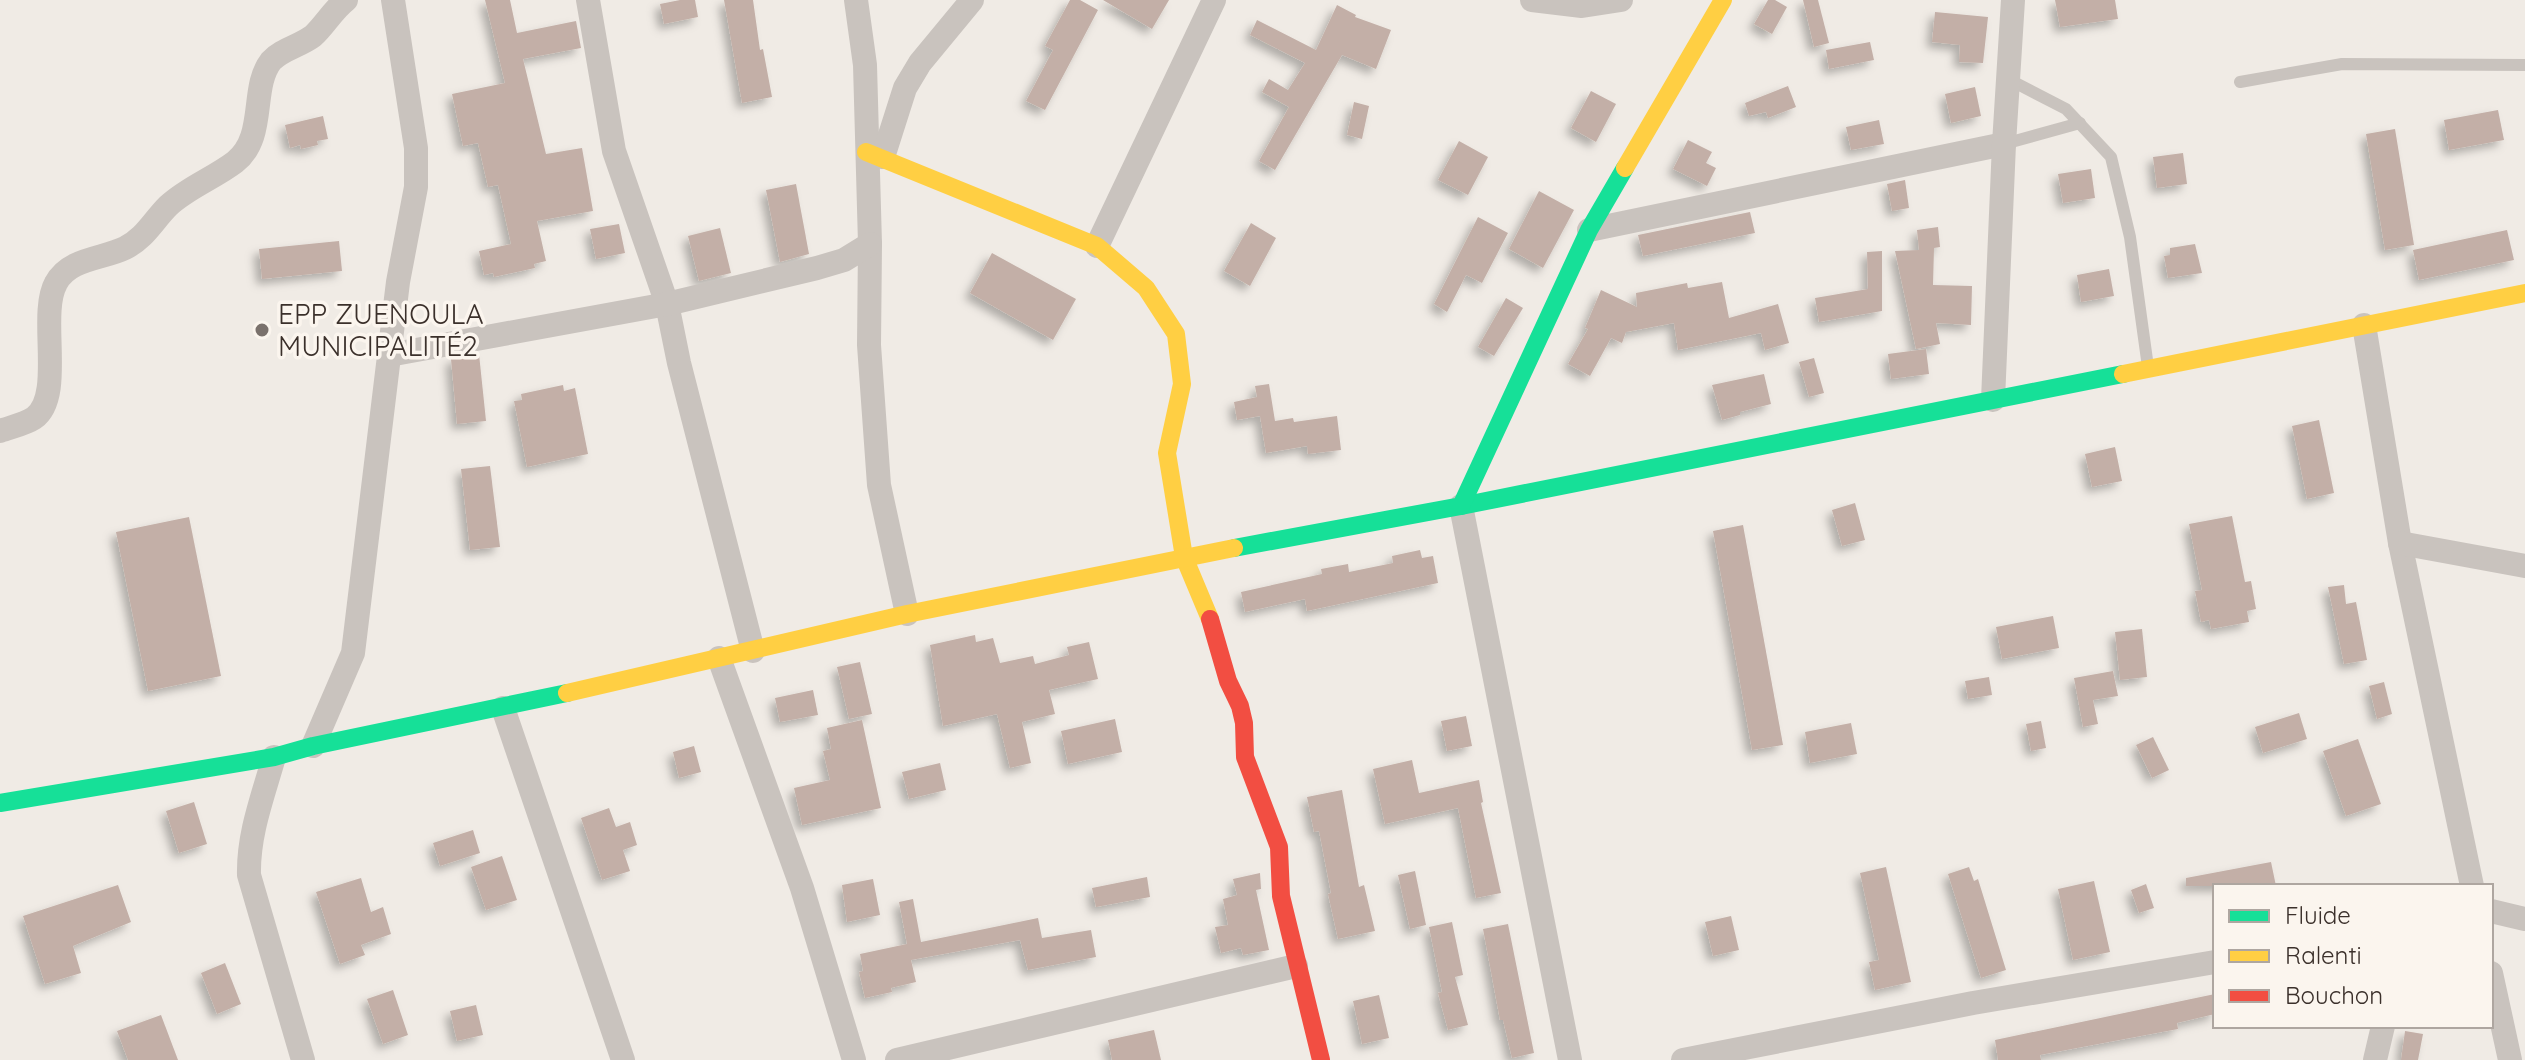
<svg xmlns="http://www.w3.org/2000/svg" width="2525" height="1060" font-family="Quicksand,sans-serif">
<style>
.building{fill:#c3afa7;filter:url(#shadow)}
.lines{fill:none;stroke-linecap:round;stroke-linejoin:round}
.lane{stroke:#c9c3be;stroke-width:12}
.street{stroke:#c9c3be;stroke-width:24}
.fast{stroke:#16e098;stroke-width:18}
.slow{stroke:#ffcf43;stroke-width:18}
.jam{stroke:#f24e42;stroke-width:18}
.poi-dot{fill:#7a716c;stroke:#fbf5ee;stroke-width:3}
.labels{text-anchor:middle;stroke-width:7;stroke-linejoin:round;paint-order:stroke}
.poi-label{font-size:28px;fill:#3b302b;stroke:#fbf5ee;text-anchor:start}
</style>
<defs>
<filter id="shadow"><feDropShadow dx="-5.5" dy="5.5" stdDeviation="4" flood-color="#0004"/></filter>
</defs>
<rect width="100%" height="100%" fill="#f0ebe5"/>
<g class="building">
<polygon points="485,0 510,0 517,33 576,21 581,48 523,59 546,154 582,148 593,211 537,221 546,261 534,264 535,268 494,277 493,273 484,275 479,251 511,244 498,185 488,187 478,143 463,146 452,94 505,83"/>
<polygon points="680,0 695,0 698,17 664,24 660,4"/>
<polygon points="724,0 753,0 760,50 763,49 772,97 742,103"/>
<polygon points="1070,0 1080,0 1098,10 1045,110 1026,101 1053,50 1045,46"/>
<polygon points="1103,0 1169,0 1152,29"/>
<polygon points="1768,0 1775,0 1787,7 1772,34 1754,24"/>
<polygon points="1803,0 1818,0 1829,43 1814,47"/>
<polygon points="2055,0 2115,0 2118,19 2060,27"/>
<polygon points="1337,5 1356,15 1355,17 1391,30 1376,69 1342,55 1275,170 1259,161 1289,107 1262,92 1269,79 1288,90 1305,63 1250,35 1257,20 1316,50"/>
<polygon points="1935,12 1988,17 1983,63 1959,62 1960,45 1932,42"/>
<polygon points="1870,42 1874,60 1829,69 1826,50"/>
<polygon points="1788,86 1796,107 1768,118 1766,112 1749,116 1745,103"/>
<polygon points="1975,87 1981,116 1951,123 1945,94"/>
<polygon points="1591,91 1616,104 1596,142 1571,128"/>
<polygon points="1354,102 1369,106 1362,139 1347,135"/>
<polygon points="2498,110 2504,140 2449,150 2444,120"/>
<polygon points="323,116 328,139 317,141 318,145 301,149 300,145 290,148 285,125"/>
<polygon points="1879,120 1884,144 1851,150 1846,127"/>
<polygon points="2395,129 2414,245 2385,250 2366,134"/>
<polygon points="1688,140 1712,152 1706,163 1716,168 1707,186 1673,169"/>
<polygon points="1459,141 1488,157 1468,195 1438,180"/>
<polygon points="2183,153 2187,184 2157,188 2153,157"/>
<polygon points="2091,169 2095,198 2063,203 2058,174"/>
<polygon points="1905,180 1909,208 1892,211 1887,184"/>
<polygon points="796,184 809,254 780,262 766,190"/>
<polygon points="1539,191 1574,210 1543,268 1509,249"/>
<polygon points="1750,212 1755,233 1643,256 1638,235"/>
<polygon points="1478,217 1508,233 1482,283 1466,275 1447,312 1434,304"/>
<polygon points="1251,223 1276,238 1250,286 1224,271"/>
<polygon points="619,224 625,253 596,259 590,229"/>
<polygon points="1938,227 1940,247 1934,248 1933,285 1972,286 1971,325 1936,323 1940,344 1916,349 1895,251 1919,250 1917,230"/>
<polygon points="720,228 731,273 699,281 688,236"/>
<polygon points="2507,230 2514,260 2419,280 2413,250"/>
<polygon points="339,241 342,271 262,279 259,249"/>
<polygon points="2195,244 2202,273 2168,278 2164,256 2170,255 2170,248"/>
<polygon points="1882,251 1882,311 1819,322 1815,298 1868,289 1867,252"/>
<polygon points="992,253 1076,299 1053,340 970,293"/>
<polygon points="2109,269 2114,296 2081,302 2077,275"/>
<polygon points="1722,282 1729,318 1778,304 1789,343 1765,350 1761,333 1678,350 1674,323 1626,332 1622,343 1611,338 1590,376 1568,364 1588,329 1585,328 1601,290 1637,307 1636,293 1687,283 1688,288"/>
<polygon points="1506,298 1523,308 1494,356 1478,347"/>
<polygon points="1926,349 1929,374 1891,379 1888,354"/>
<polygon points="479,354 486,421 457,424 451,359"/>
<polygon points="1814,358 1824,393 1809,397 1799,362"/>
<polygon points="1764,374 1771,404 1740,412 1740,415 1722,420 1712,385"/>
<polygon points="1269,384 1275,421 1293,418 1294,422 1337,416 1341,450 1308,454 1307,446 1266,453 1260,416 1237,420 1234,402 1257,397 1255,386"/>
<polygon points="563,385 564,391 575,388 588,454 527,467 514,401 522,400 521,394"/>
<polygon points="2319,420 2334,493 2307,499 2292,426"/>
<polygon points="2115,447 2122,481 2092,487 2085,454"/>
<polygon points="490,466 500,547 470,550 461,469"/>
<polygon points="1855,503 1865,540 1842,546 1832,510"/>
<polygon points="2232,516 2245,582 2251,581 2256,609 2247,611 2249,622 2211,629 2209,620 2201,622 2195,591 2202,590 2189,524"/>
<polygon points="189,517 221,676 148,691 116,532"/>
<polygon points="1743,525 1783,745 1752,750 1713,531"/>
<polygon points="1420,550 1422,558 1433,556 1438,583 1307,611 1305,599 1245,612 1241,592 1322,574 1321,569 1348,564 1349,572 1393,563 1392,556"/>
<polygon points="2344,585 2346,604 2356,602 2367,660 2344,664 2328,587"/>
<polygon points="2053,616 2059,648 2002,659 1996,627"/>
<polygon points="2142,629 2147,677 2120,680 2115,632"/>
<polygon points="975,635 976,642 993,638 1000,663 1033,656 1035,664 1069,655 1067,647 1089,642 1098,679 1049,690 1055,714 1022,722 1031,763 1010,768 997,714 943,726 930,645"/>
<polygon points="860,662 872,714 849,719 837,667"/>
<polygon points="2113,671 2118,696 2093,700 2098,724 2083,727 2074,678"/>
<polygon points="1989,677 1992,695 1968,699 1965,681"/>
<polygon points="2384,682 2392,714 2377,719 2369,686"/>
<polygon points="813,690 818,715 780,722 775,698"/>
<polygon points="2299,713 2307,739 2263,753 2255,727"/>
<polygon points="1466,716 1472,746 1447,751 1441,721"/>
<polygon points="1115,719 1122,752 1068,764 1061,731"/>
<polygon points="862,720 881,808 802,825 794,788 830,780 823,751 831,749 827,728"/>
<polygon points="2041,721 2046,748 2031,751 2026,724"/>
<polygon points="1851,723 1857,754 1810,763 1805,732"/>
<polygon points="2153,737 2169,770 2152,778 2136,745"/>
<polygon points="2358,739 2381,804 2346,816 2323,751"/>
<polygon points="694,746 701,772 679,778 673,752"/>
<polygon points="1412,760 1419,793 1479,780 1483,802 1481,803 1501,893 1476,898 1458,808 1385,824 1373,769"/>
<polygon points="940,763 946,790 909,799 902,772"/>
<polygon points="1342,790 1359,887 1364,885 1375,931 1338,939 1328,894 1331,893 1319,831 1314,832 1307,797"/>
<polygon points="194,802 207,844 179,853 166,811"/>
<polygon points="609,808 616,827 630,822 637,845 623,850 630,871 602,880 581,818"/>
<polygon points="473,830 480,853 440,866 433,843"/>
<polygon points="502,856 517,900 486,910 471,867"/>
<polygon points="2271,862 2276,886 2186,886 2186,878"/>
<polygon points="1886,867 1911,982 1875,990 1869,962 1879,960 1860,873"/>
<polygon points="1969,867 1974,881 1978,879 2006,970 1981,978 1948,874"/>
<polygon points="1415,871 1426,925 1410,929 1398,875"/>
<polygon points="1260,873 1261,889 1256,890 1269,950 1243,955 1241,948 1221,953 1215,927 1228,925 1223,899 1237,895 1233,879"/>
<polygon points="1147,877 1150,897 1096,907 1092,888"/>
<polygon points="361,878 371,912 383,907 391,934 361,945 365,955 340,964 316,892"/>
<polygon points="873,879 880,915 847,922 842,885"/>
<polygon points="2094,881 2110,952 2073,960 2058,889"/>
<polygon points="2146,884 2154,908 2139,913 2131,890"/>
<polygon points="118,885 131,922 73,946 81,973 45,984 23,916"/>
<polygon points="913,899 921,942 1038,918 1042,938 1091,930 1096,957 1028,970 1020,940 911,960 916,982 891,988 892,992 865,998 859,972 863,971 860,954 907,944 899,902"/>
<polygon points="1731,916 1739,950 1713,956 1705,922"/>
<polygon points="1452,922 1463,975 1455,977 1468,1025 1448,1030 1438,993 1442,992 1429,927"/>
<polygon points="1508,924 1534,1053 1512,1058 1503,1020 1500,1020 1483,929"/>
<polygon points="225,963 241,1004 217,1014 201,973"/>
<polygon points="393,990 408,1035 383,1044 367,999"/>
<polygon points="2215,994 2215,1014 2177,1023 2178,1029 2040,1055 2041,1060 1998,1060 1995,1040"/>
<polygon points="1379,995 1389,1038 1362,1044 1353,1001"/>
<polygon points="476,1005 483,1035 457,1041 450,1011"/>
<polygon points="161,1015 178,1060 128,1060 117,1031"/>
<polygon points="1154,1030 1161,1060 1112,1060 1108,1040"/>
<polygon points="2405,1031 2423,1034 2418,1060 2401,1060"/>
</g>
<g class="lines">
<g class="lane">
<polyline points="2008,79 2066,109 2111,157 2130,237 2148,367"/>
<polyline points="2240,82 2342,64 2525,65"/>
<polyline points="2004,144 2080,123"/>
</g>
<g class="street">
<polyline points="588,0 614,151 667,304 679,363 753,651"/>
<polyline points="856,0 865,65 870,244 869,345 879,485 907,614"/>
<polyline points="1532,0 1582,6 1621,0"/>
<polyline points="883,157 905,88 920,63 972,0"/>
<polyline points="1589,230 2004,144"/>
<polyline points="1097,246 1214,0"/>
<polyline points="2364,325 2400,543 2472,886"/>
<polyline points="389,355 667,304 817,268 844,260 870,244"/>
<polyline points="1993,400 2004,144 2013,0"/>
<path d="M0 431C11 427 25 424 34 418 65 396 38 315 56 283 69 258 103 259 125 248 145 238 153 221 168 206 187 188 214 178 235 162 267 137 250 88 271 61 282 49 300 46 313 36 325 25 333 10 346 0"/>
<polyline points="1461,506 1570,1060"/>
<polyline points="2400,543 2525,566"/>
<polyline points="719,658 802,888 854,1060"/>
<polyline points="503,708 623,1060"/>
<polyline points="313,746 353,653 398,282 416,187 416,148 393,0"/>
<path d="M274 757C263 796 248 834 249 875L303 1060"/>
<polyline points="2491,911 2525,919"/>
<polyline points="2491,973 2510,1060"/>
<polyline points="897,1060 1296,966"/>
<polyline points="1683,1060 1973,1003 2215,962"/>
<polyline points="2375,1060 2383,1026"/>
</g>
<g class="fast">
<polyline points="1461,506 2123,374"/>
<polyline points="1234,548 1461,506 1589,230 1625,168"/>
<polyline points="0,803 274,757 313,746 567,693"/>
</g>
<g class="slow">
<polyline points="866,152 1097,246 1146,288 1176,334 1182,384 1167,453 1184,557 1210,619"/>
<polyline points="1625,168 1723,0"/>
<polyline points="2123,374 2525,293"/>
<polyline points="567,693 907,614 1234,548"/>
</g>
<polyline class="jam" points="1210,619 1228,681 1240,706 1244,723 1245,757 1279,847 1281,896 1321,1060"/>
</g>
<circle class="poi-dot" cx="262" cy="330" r="8"/>
<g class="labels">
<g class="poi-label">
<text x="278" y="324">EPP ZUENOULA<tspan x="278" dy="32">MUNICIPALITÉ2</tspan></text>
</g>
</g>
<rect x="2213" y="884" width="280" height="144" fill="#fbf5ee" stroke="#aea6a0" stroke-width="2"/>
<rect x="2229" y="910" width="40" height="12" fill="#16e098" stroke="#aea6a0" stroke-width="2"/>
<text x="2285" y="924" font-size="24" fill="#3b302b">Fluide</text>
<rect x="2229" y="950" width="40" height="12" fill="#ffcf43" stroke="#aea6a0" stroke-width="2"/>
<text x="2285" y="964" font-size="24" fill="#3b302b">Ralenti</text>
<rect x="2229" y="990" width="40" height="12" fill="#f24e42" stroke="#aea6a0" stroke-width="2"/>
<text x="2285" y="1004" font-size="24" fill="#3b302b">Bouchon</text>
</svg>
